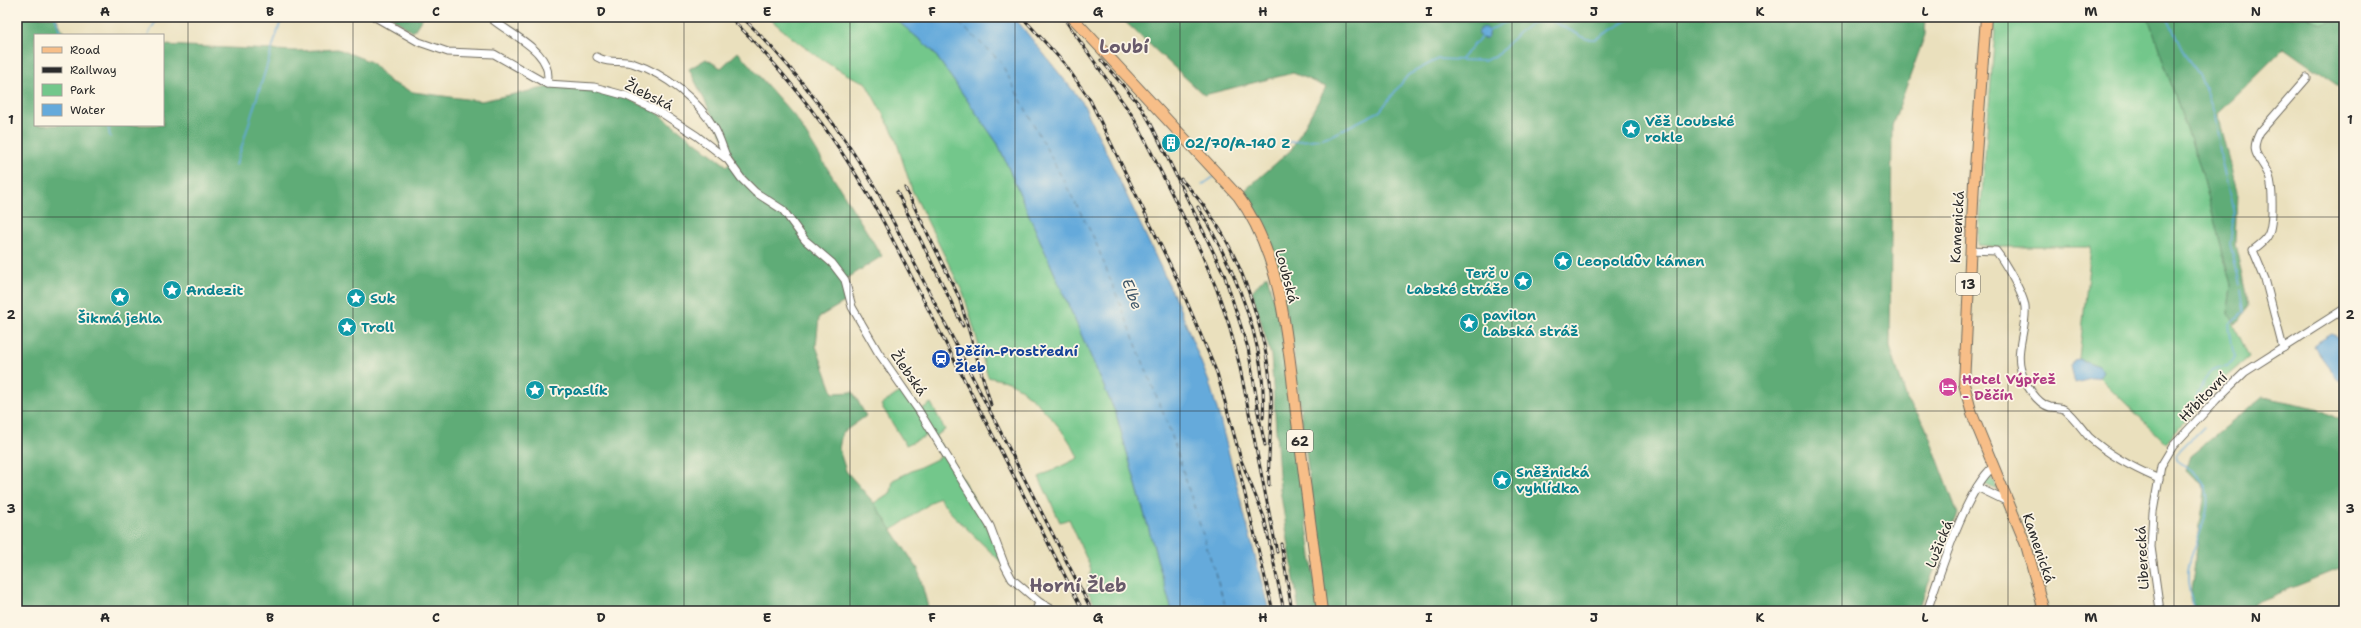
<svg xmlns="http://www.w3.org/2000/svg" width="2361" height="628" font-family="'Shantell Sans',sans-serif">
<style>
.green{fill:#73c78b;stroke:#4f795b}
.forest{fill:#5eac77;stroke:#446c51}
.water{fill:#65aadb;stroke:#486a83}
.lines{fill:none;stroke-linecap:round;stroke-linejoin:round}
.stream{stroke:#65aadb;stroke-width:1.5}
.ferry{stroke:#3f5769;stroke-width:1;stroke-dasharray:5 4;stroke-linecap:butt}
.minor-casing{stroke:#6e6a5e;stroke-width:9}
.primary-casing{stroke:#6e6a5e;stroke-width:12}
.minor{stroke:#fff;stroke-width:7}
.primary{stroke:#f7be88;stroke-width:10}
.rail-casing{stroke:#2b2b2b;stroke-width:3}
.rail{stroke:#fcf5e5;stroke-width:1.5;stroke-dasharray:4.5;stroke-linecap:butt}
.grid{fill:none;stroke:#2b2b2b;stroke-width:1;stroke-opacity:0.55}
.labels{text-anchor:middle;stroke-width:3.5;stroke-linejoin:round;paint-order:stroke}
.shield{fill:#fcf5e5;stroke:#6a6863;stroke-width:1}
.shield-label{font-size:13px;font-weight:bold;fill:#2b2b2b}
.street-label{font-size:14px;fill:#2b2b2b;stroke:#fcf5e5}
.culture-label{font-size:14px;font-weight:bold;fill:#0d838f;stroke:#fcf5e5;text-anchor:start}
.transit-label{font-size:14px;font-weight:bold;fill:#164399;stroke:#fcf5e5;text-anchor:start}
.hotel-label{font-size:14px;font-weight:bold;fill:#b23c85;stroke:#fcf5e5;text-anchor:start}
.water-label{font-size:15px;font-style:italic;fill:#3f5769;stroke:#fcf5e5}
.district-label{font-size:18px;font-weight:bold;fill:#695b6b;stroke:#fcf5e5}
.neatline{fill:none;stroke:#2b2b2b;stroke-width:1.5}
.grid-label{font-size:13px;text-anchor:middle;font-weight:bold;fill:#2b2b2b}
</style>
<rect width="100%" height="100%" fill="#fcf5e5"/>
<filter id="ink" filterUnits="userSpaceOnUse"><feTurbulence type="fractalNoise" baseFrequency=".025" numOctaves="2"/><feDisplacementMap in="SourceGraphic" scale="8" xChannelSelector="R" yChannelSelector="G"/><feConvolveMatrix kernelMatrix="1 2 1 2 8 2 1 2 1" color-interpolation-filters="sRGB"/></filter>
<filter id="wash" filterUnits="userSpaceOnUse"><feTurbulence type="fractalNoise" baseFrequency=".012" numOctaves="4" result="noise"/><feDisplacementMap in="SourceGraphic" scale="16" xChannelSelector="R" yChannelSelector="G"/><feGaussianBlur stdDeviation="0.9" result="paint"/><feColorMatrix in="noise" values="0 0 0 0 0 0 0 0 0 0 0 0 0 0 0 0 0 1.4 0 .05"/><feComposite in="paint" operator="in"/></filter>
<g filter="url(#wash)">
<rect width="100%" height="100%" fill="#eae0bd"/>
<g class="green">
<path d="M768 17H893L932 50 998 144 1116 414 1172 611H1098L1087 590 1091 569 1069 519 1060 522 1039 477 1078 458C1070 435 1032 393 1009 382 1003 380 995 379 988 377L964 295 912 190 894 134 865 82C834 72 792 39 768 17Z"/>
<polygon points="1992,17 2148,17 2202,173 2231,285 2228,312 2249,357 2219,383 2166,443 2099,377 2102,371 2099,366 2079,359 2091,247 2000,247 1978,245 1995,31 1991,27"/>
<polygon points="2307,17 2344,17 2344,21 2329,21 2321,25"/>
<polygon points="903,390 919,411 931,403 945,430 935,436 971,493 1005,566 950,512 939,497 892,530 874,503 891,492 893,480 941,457 928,435 906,445 881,405"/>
<polygon points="1991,476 1998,490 1984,484 1983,481"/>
</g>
<g class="forest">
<polygon points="17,17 56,17 64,34 68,35 35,35 35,125 163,125 163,45 296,51 338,49 371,62 390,82 413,92 481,101 559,85 608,90 655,111 727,166 734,159 689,69 706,59 721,68 738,52 796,118 882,256 843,281 848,300 819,317 816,346 833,393 853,392 866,416 842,433 839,449 846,471 874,503 918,569 929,611 17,611"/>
<polygon points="391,17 423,17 413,32"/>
<polygon points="1120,17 1926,17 1925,35 1892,126 1890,347 1907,400 1925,425 1958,514 1917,611 1326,611 1291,334 1268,241 1243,192 1291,150 1326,87 1293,73 1204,95"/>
<polygon points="2148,17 2307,17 2321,25 2329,21 2344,21 2344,90 2284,48 2217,114 2237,192 2235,244 2249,306 2236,325 2228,313 2231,285 2202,173"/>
<polygon points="1267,275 1282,332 1318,611 1299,611 1280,489 1271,356 1252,291"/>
<polygon points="2263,397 2317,408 2344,422 2344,567 2254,603 2256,611 2197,611 2190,598 2205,490 2201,482 2185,470 2190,456"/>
</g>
<g class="water">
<polygon points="893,17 1014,17 1083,103 1178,304 1209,382 1220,419 1269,611 1172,611 1116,414 998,144 932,50"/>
<circle cx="1484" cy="33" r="5.5"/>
<polygon points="2332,334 2344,340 2344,378 2339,381 2314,347 2318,342"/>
<polygon points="2079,359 2099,366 2103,371 2099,377 2075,383 2071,366 2074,360"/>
</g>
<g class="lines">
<g class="stream">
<polyline points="55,17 61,35"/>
<polyline points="2167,17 2184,54 2199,74 2215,115 2221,159 2234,214 2230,244 2240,284"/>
<path d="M1489 31C1508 19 1525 15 1548 20"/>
<polyline points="148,35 158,17"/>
<polyline points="1461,59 1481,37"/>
<polyline points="108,125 110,137"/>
<polyline points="1281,143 1319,139 1332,135 1380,111 1408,75 1438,59 1484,61 1499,54 1518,33 1532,23 1550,20 1587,39 1596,39 1633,17"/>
<polyline points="236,165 282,17"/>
<polyline points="1202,185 1215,176"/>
<path d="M2190 417C2195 405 2199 386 2207 376 2214 366 2228 371 2234 358L2229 325 2244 312 2241 289"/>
<path d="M2196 611C2189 596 2186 581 2189 564 2195 540 2217 506 2203 482 2198 474 2185 466 2177 460L2176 454 2203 427"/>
</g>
<polyline class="ferry" points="953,17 1000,61 1094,238 1171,433 1227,611"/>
</g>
</g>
<g filter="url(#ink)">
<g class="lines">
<defs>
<g id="minor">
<polyline points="375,17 419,42 448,52 494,54 547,84 594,87 627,96 657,110 697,136 728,160 741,178 755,192 783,210 805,240 832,263 845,280 852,307 878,352 919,411 990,526 1005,566 1012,579 1039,602 1055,611"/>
<path d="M492 19C512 36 555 52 547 84"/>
<path d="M597 57C608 64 620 60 632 63 666 74 698 100 715 129 720 138 723 149 727 158"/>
<path d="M1970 250 1996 251C2004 261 2024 295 2025 307 2027 328 2015 349 2021 370 2024 383 2037 404 2050 407 2055 408 2061 407 2065 410 2074 417 2081 428 2089 437 2110 456 2133 468 2159 479"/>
<path d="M2283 348 2265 279 2253 250C2258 246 2264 242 2267 237 2274 227 2273 187 2269 176 2261 156 2248 155 2260 132L2307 78"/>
<polyline points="1977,487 2008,502"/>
<polyline points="1036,611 1039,602"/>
<path d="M1927 611C1940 574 1965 491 1993 467"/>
<polyline points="2160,611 2151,547 2153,512 2161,466 2173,446 2216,400 2245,372 2344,309"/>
</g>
<g id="primary">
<path d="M1072 17 1238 196C1284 258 1288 348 1297 422 1305 485 1314 548 1322 611"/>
<polyline points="1986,17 1974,182 1964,384 1972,414 2026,545 2044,611"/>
</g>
</defs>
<use href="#minor" class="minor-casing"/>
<use href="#primary" class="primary-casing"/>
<use href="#minor" class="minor"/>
<use href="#primary" class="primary"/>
<defs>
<g id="rail">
<path d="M730 17C792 78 843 147 884 223L1083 611"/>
<path d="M742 17C796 69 841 130 879 194L1092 611"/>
<polyline points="1022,17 1064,63 1090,100 1178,281 1217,373 1241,460 1264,517 1284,611"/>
<polyline points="1065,20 1134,118 1201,252 1217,290 1229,325 1239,363 1277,552"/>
<polyline points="1101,60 1139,104 1151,124 1224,274 1248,348 1259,413"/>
<path d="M1181 179C1193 192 1204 205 1214 220 1244 265 1267 337 1271 391 1273 423 1267 454 1269 485"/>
<polyline points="905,188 959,297 991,405"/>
<polyline points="897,192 963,326"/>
<path d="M1198 207C1235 269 1268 345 1263 418"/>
<polyline points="1257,408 1265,445"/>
<polyline points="1238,465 1273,611"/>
<polyline points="1281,544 1292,611"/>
</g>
</defs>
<use href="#rail" class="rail-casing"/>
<use href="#rail" class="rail"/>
</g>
</g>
<path class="grid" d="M188 17V611M353 17V611M518 17V611M684 17V611M850 17V611M1015 17V611M1180 17V611M1346 17V611M1512 17V611M1677 17V611M1842 17V611M2008 17V611M2174 17V611M17 217H2344M17 411H2344"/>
<defs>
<symbol id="sight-disc" viewBox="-11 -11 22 22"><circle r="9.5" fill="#0f9aa8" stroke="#fcf5e5"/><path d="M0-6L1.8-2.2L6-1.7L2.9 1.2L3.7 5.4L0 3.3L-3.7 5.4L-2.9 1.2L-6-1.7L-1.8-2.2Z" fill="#fff"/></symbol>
<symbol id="building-disc" viewBox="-11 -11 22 22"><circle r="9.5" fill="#0f9aa8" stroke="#fcf5e5"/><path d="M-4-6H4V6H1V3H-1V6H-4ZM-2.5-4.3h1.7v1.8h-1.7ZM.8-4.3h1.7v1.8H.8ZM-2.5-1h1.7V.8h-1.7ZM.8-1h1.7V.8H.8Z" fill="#fff"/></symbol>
<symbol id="station-disc" viewBox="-11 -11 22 22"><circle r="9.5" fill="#1a4fb4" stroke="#fcf5e5"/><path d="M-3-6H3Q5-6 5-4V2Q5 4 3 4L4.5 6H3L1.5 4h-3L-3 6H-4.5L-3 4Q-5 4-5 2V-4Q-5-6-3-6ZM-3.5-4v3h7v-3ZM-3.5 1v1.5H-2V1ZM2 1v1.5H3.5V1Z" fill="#fff"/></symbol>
<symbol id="hotel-disc" viewBox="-11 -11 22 22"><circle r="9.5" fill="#d1479c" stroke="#fcf5e5"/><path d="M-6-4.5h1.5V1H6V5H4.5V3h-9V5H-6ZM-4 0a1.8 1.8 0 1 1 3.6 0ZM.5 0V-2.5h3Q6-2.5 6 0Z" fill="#fff"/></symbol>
</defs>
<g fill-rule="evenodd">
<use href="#sight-disc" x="1620" y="118" width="22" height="22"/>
<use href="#building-disc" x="1160" y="132" width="22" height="22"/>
<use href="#sight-disc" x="1552" y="250" width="22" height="22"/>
<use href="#sight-disc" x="1512" y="270" width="22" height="22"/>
<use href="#sight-disc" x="161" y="279" width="22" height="22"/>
<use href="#sight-disc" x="109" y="286" width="22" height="22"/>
<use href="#sight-disc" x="345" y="287" width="22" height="22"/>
<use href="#sight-disc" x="1458" y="312" width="22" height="22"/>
<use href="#sight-disc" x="336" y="316" width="22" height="22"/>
<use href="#station-disc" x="930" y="348" width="22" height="22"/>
<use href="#hotel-disc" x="1937" y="376" width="22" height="22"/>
<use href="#sight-disc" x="524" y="379" width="22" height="22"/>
<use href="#sight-disc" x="1491" y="469" width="22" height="22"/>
</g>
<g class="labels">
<g class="shield">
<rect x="1956" y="273" width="24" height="22" rx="3"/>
<rect x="1287" y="430" width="26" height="22" rx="3"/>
</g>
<g class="shield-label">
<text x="1968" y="289">13</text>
<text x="1300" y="446">62</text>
</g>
<g class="street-label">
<text transform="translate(649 95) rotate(26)" y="5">Žlebská</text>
<text transform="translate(1957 227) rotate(-87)" y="5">Kamenická</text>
<text transform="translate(1287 276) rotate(75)" y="5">Loubská</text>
<text transform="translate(909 373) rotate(55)" y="5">Žlebská</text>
<text transform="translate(2203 397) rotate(-46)" y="5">Hřbitovní</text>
<text transform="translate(1939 544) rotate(-68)" y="5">Lužická</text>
<text transform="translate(2039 548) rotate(71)" y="5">Kamenická</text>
<text transform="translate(2142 558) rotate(-93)" y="5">Liberecká</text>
</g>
<g class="culture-label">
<text x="1645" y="126">Věž Loubské<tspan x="1645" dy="16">rokle</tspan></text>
<text x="1185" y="148">O2/70/A-140 Z</text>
<text x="1577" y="266">Leopoldův kámen</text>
<text x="1509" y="278" text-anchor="end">Terč u<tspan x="1509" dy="16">Labské stráže</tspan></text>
<text x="186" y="295">Andezit</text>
<text x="370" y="303">Suk</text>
<text x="1483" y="320">pavilon<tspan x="1483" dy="16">Labská stráž</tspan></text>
<text x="120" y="323" text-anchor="middle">Šikmá jehla</text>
<text x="361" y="332">Troll</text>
<text x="549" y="395">Trpaslík</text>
<text x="1516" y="477">Sněžnická<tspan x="1516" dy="16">vyhlídka</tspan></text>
</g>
<g class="transit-label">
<text x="955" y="356">Děčín-Prostřední<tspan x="955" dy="16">Žleb</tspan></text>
</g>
<g class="hotel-label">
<text x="1962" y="384">Hotel Výpřež<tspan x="1962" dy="16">- Děčín</tspan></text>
</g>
<g class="water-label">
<text transform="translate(1132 294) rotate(69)" y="5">Elbe</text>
</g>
<g class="district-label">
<text x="1124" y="53">Loubí</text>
<text x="1078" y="592">Horní Žleb</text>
</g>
</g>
<rect width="2361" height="628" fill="none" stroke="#fcf5e5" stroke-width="44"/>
<rect x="34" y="34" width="130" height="92" fill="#fcf5e5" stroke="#a8a49b"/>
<rect x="42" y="47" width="20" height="6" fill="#f7be88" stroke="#a8a49b"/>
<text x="70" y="54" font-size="12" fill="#2b2b2b">Road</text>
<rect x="42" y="67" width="20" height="6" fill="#2b2b2b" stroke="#a8a49b"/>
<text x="70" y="74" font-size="12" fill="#2b2b2b">Railway</text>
<rect x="42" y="84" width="20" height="12" fill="#73c78b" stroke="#a8a49b"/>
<text x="70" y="94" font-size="12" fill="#2b2b2b">Park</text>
<rect x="42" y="104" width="20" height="12" fill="#65aadb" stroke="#a8a49b"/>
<text x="70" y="114" font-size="12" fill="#2b2b2b">Water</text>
<rect x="22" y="22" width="2317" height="584" class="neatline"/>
<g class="grid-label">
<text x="105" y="16">A</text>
<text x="270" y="16">B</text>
<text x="436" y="16">C</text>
<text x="601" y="16">D</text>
<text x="767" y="16">E</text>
<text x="932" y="16">F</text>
<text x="1098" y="16">G</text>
<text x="1263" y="16">H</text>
<text x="1429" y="16">I</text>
<text x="1594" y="16">J</text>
<text x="1760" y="16">K</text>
<text x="1925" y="16">L</text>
<text x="2091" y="16">M</text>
<text x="2256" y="16">N</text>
<text x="11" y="124">1</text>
<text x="2350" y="124">1</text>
<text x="11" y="319">2</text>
<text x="2350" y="319">2</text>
<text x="11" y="513">3</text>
<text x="2350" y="513">3</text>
<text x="105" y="622">A</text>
<text x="270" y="622">B</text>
<text x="436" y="622">C</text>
<text x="601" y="622">D</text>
<text x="767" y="622">E</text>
<text x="932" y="622">F</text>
<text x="1098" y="622">G</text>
<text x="1263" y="622">H</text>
<text x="1429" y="622">I</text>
<text x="1594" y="622">J</text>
<text x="1760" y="622">K</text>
<text x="1925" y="622">L</text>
<text x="2091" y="622">M</text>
<text x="2256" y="622">N</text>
</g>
</svg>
